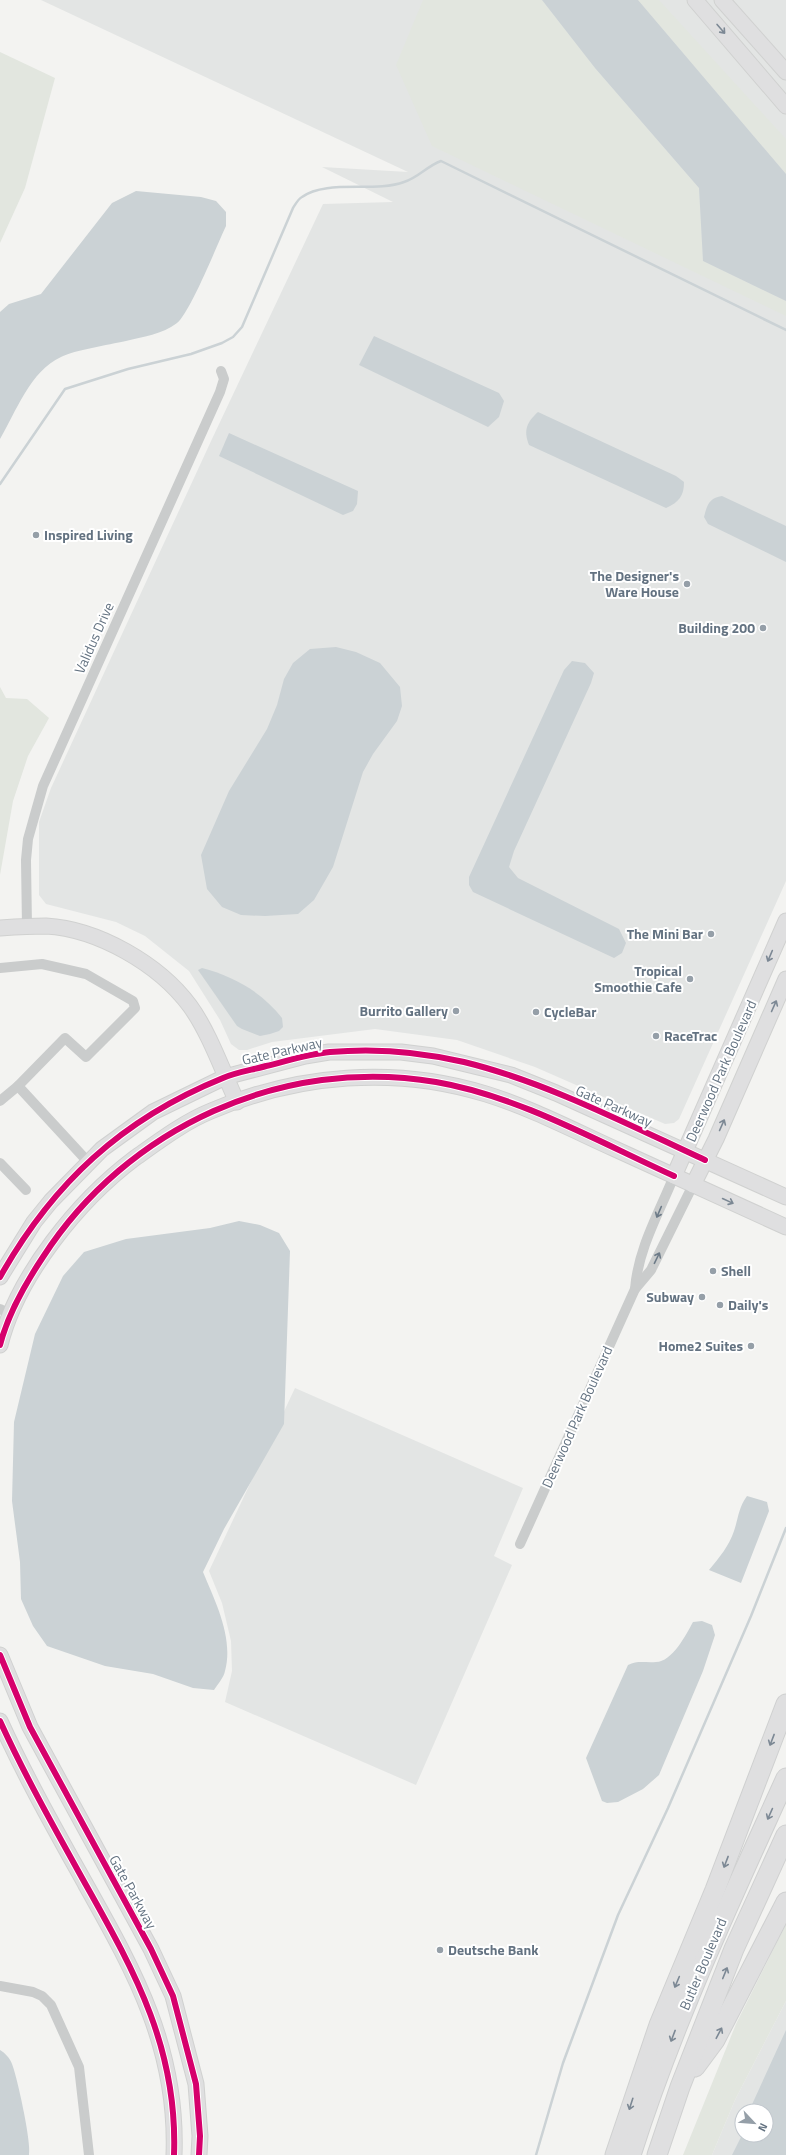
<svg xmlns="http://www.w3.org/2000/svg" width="786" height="2155" font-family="'Titillium Web',sans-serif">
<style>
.built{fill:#e3e5e4;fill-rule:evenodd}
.green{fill:#e2e6df}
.water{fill:#cbd2d5}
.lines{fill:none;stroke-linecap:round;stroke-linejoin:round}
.stream{stroke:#cbd2d5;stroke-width:2.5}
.secondary-casing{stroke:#d0d1d0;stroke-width:17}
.highway-casing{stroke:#cfd0d0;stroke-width:21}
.street{stroke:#cacccc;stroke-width:10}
.secondary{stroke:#dfdfe0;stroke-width:15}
.highway{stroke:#dfdfe0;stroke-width:19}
.cycleway-casing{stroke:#fff;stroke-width:8}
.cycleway{stroke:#d6006c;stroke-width:6}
.oneway{stroke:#7c8894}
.oneway2{stroke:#6d7b88}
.poi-dot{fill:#959fa8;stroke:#fff;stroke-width:1.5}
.labels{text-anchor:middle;stroke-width:4;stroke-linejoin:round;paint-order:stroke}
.poi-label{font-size:14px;font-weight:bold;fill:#637281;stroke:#fff;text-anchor:end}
.street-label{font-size:14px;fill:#637281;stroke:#fff}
</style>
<rect width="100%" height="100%" fill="#f3f3f1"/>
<g class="built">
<polygon points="41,0 786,0 786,881 679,1119 674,1123 665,1124 535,1067 457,1040 375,1029 272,1042 247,1050 239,1050 231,1044 220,1020 189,971 145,936 116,922 46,904 39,895 39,822 51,788 212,439 323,204 393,202 322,167 408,172"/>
<polygon points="295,1388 523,1488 494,1556 512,1565 416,1785 225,1702 232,1671 231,1641 222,1603 209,1571"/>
<path d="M786 2001V2155H712L735 2100ZM742 2111H766V2135H742Z"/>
</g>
<g class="green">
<polygon points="423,0 542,0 595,68 699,188 703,261 786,301 786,316 432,146 396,65"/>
<polygon points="638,0 659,0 786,139 786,174"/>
<polygon points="0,52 55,78 25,188 0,243"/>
<polygon points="0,687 6,698 27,699 49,718 28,756 13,801 0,875"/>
<polygon points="786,1924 786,2001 735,2100 712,2155 683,2155 736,2024"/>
</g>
<g class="water">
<polygon points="542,0 638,0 786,174 786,301 703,261 699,188 595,68"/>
<path d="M136 191 201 197 216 201 226 212V226C217 245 190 313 177 323 163 334 142 337 126 341 108 345 75 350 61 357 30 371 16 412 0 439V312L9 304 41 294 112 203Z"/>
<polygon points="374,336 499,393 504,401 499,417 488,427 359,365"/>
<path d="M538 412 676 476 684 482C684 496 679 502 666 508L529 445C523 430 527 422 538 412Z"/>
<polygon points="229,433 358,491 357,504 353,511 343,515 219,456"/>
<path d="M722 496 786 526V562L708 524 704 517C707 505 709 498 722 496Z"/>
<polygon points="336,647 356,652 380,663 400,687 402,706 397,721 373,754 363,772 333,867 314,900 298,914 265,916 241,915 222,907 207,889 201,855 229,791 267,729 277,705 284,679 293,663 310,649"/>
<polygon points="572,661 585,663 594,673 591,683 514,851 509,867 518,878 619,929 626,943 622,953 614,958 473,892 469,885 469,877 564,670"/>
<path d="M202 968C233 976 262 992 282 1018L283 1027 279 1031 270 1034 260 1036 242 1029 237 1026 198 970Z"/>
<path d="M239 1221 260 1225 279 1233 290 1251 284 1424 224 1529 203 1572C215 1601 234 1638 225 1671 224 1677 218 1684 214 1690L193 1688 153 1674 105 1666 47 1646 33 1626 21 1599 20 1562 12 1501 14 1422 35 1334 63 1276 84 1252 126 1239 210 1228Z"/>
<path d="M747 1496 767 1502 769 1511 741 1583 709 1570C719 1558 729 1546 734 1531 739 1516 738 1509 747 1496Z"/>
<path d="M702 1621 712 1625 715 1635 703 1671 659 1775 643 1789 618 1802 607 1803 602 1801 586 1758 628 1665C638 1660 645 1663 656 1662 672 1662 686 1635 693 1622Z"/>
<polygon points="786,2030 786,2155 732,2155 742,2135 766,2135 766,2111 749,2111"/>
<path d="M0 2050C5 2053 10 2058 12 2064 17 2076 32 2144 29 2155H0Z"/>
</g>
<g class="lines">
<g class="stream">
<path d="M0 484 65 389 128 369 191 354 222 343 233 337 242 327 293 208C295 205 298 199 302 197 326 179 375 193 404 182 418 178 427 166 441 161L786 330"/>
<polyline points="536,2155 563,2063 618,1915 668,1808 751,1616 786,1528"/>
</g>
<defs>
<g id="secondary">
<polyline points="695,0 786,106"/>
<polyline points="722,0 786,72"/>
<path d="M0 928C15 927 31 926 46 926 98 929 159 964 190 1006 209 1032 223 1072 237 1102"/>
<polyline points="674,1176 786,921"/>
<polyline points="693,1185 716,1139 786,979"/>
<polyline points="0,1277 34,1222 51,1201 102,1149 153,1112 225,1077 305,1056 329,1052 401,1052 433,1056 511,1075 556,1093 786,1197"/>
<path d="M0 1345C17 1276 79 1200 135 1158 159 1141 184 1122 211 1111 298 1074 395 1066 486 1094 531 1108 573 1130 615 1149 672 1175 729 1201 786 1227"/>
<polyline points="0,1655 30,1727 151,1949 173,1996 196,2084 200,2136 199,2155"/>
<path d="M0 1721C26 1778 56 1831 86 1885 136 1974 178 2050 174 2155"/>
</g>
<g id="highway">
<polyline points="695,2067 715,2040 786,1902"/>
<polyline points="615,2155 659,2025 715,1890 786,1704"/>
<path d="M631 2155C672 2025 730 1902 786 1778"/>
<polyline points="657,2155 680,2087 734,1949 786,1835"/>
</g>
</defs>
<use href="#secondary" class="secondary-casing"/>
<use href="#highway" class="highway-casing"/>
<g class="street">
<polyline points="27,927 26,860 28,839 43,786 220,392 224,379 221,371"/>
<polyline points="0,968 42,964 86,974 133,1001 135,1008 86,1057 65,1038 18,1086 89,1163"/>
<polyline points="0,1101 18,1086"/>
<polyline points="0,1163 26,1190"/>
<polyline points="635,1289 651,1270 693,1185"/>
<polyline points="0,1309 11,1314"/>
<path d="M520 1544 635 1289C638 1249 659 1213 674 1176"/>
<polyline points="0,1986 33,1992 42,1996 51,2005 79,2067 89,2155"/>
</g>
<use href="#secondary" class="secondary"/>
<use href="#highway" class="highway"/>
<defs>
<g id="cycleway">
<path d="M0 1277C53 1183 122 1119 223 1078 237 1072 252 1070 266 1066 287 1061 308 1054 330 1052 374 1048 421 1052 464 1062 546 1082 629 1125 705 1160"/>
<path d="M0 1345C8 1314 25 1284 43 1257 127 1127 283 1056 436 1082 518 1096 599 1142 674 1176"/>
<polyline points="0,1655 30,1727 151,1949 173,1996 196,2084 200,2136 199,2155"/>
<path d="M0 1721C26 1778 56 1831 86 1885 136 1974 178 2050 174 2155"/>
</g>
</defs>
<use href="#cycleway" class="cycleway-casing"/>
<use href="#cycleway" class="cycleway"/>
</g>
<defs><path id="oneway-shaft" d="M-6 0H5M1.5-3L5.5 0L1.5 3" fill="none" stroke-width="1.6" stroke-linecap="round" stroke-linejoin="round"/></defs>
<g class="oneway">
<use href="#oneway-shaft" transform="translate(721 29) rotate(49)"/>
<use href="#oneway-shaft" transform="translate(770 956) rotate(113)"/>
<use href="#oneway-shaft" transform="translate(774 1006) rotate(-66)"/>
<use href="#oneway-shaft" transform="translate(722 1125) rotate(-66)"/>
<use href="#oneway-shaft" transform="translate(728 1201) rotate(25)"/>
<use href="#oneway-shaft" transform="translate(772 1740) rotate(111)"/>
<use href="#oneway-shaft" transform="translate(770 1814) rotate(114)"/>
<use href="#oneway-shaft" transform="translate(726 1862) rotate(111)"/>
<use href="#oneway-shaft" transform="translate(725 1973) rotate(-68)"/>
<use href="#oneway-shaft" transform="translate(677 1982) rotate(113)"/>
<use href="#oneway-shaft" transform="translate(719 2033) rotate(-62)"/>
<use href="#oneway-shaft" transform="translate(673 2036) rotate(111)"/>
<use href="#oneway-shaft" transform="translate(631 2104) rotate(108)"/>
</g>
<g class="oneway2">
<use href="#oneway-shaft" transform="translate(659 1212) rotate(113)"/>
<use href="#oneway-shaft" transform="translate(657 1258) rotate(-64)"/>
</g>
<g class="poi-dot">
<circle cx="36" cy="535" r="4"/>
<circle cx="687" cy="584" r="4"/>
<circle cx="763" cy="628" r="4"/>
<circle cx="711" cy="934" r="4"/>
<circle cx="690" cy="979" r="4"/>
<circle cx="456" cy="1011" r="4"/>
<circle cx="536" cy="1012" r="4"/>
<circle cx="656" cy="1036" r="4"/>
<circle cx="713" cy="1271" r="4"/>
<circle cx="702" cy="1297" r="4"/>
<circle cx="720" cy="1305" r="4"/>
<circle cx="751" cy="1346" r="4"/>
<circle cx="440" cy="1950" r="4"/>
</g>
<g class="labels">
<g class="poi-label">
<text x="44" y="540" text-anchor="start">Inspired Living</text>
<text x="679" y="581">The Designer's<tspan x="679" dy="16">Ware House</tspan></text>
<text x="755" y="633">Building 200</text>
<text x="703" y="939">The Mini Bar</text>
<text x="682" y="976">Tropical<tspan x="682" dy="16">Smoothie Cafe</tspan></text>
<text x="448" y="1016">Burrito Gallery</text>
<text x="544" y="1017" text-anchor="start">CycleBar</text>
<text x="664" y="1041" text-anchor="start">RaceTrac</text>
<text x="721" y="1276" text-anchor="start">Shell</text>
<text x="694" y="1302">Subway</text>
<text x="728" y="1310" text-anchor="start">Daily's</text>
<text x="743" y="1351">Home2 Suites</text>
<text x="448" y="1955" text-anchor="start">Deutsche Bank</text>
</g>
<g class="street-label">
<text transform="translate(94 638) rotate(-66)" y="5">Validus Drive</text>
<text transform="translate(282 1051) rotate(-13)" y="5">Gate Parkway</text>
<text transform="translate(721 1071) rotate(-66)" y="5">Deerwood Park Boulevard</text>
<text transform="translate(614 1106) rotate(24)" y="5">Gate Parkway</text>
<text transform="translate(577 1417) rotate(-66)" y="5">Deerwood Park Boulevard</text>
<text transform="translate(133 1892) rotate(61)" y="5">Gate Parkway</text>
<text transform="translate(703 1964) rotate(-67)" y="5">Butler Boulevard</text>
</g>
</g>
<g transform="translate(754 2123) rotate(116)"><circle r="19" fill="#ffffff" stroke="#c1c7cd"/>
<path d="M0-3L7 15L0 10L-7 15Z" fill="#959fa8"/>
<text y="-6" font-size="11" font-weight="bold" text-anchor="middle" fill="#637281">N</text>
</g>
</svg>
